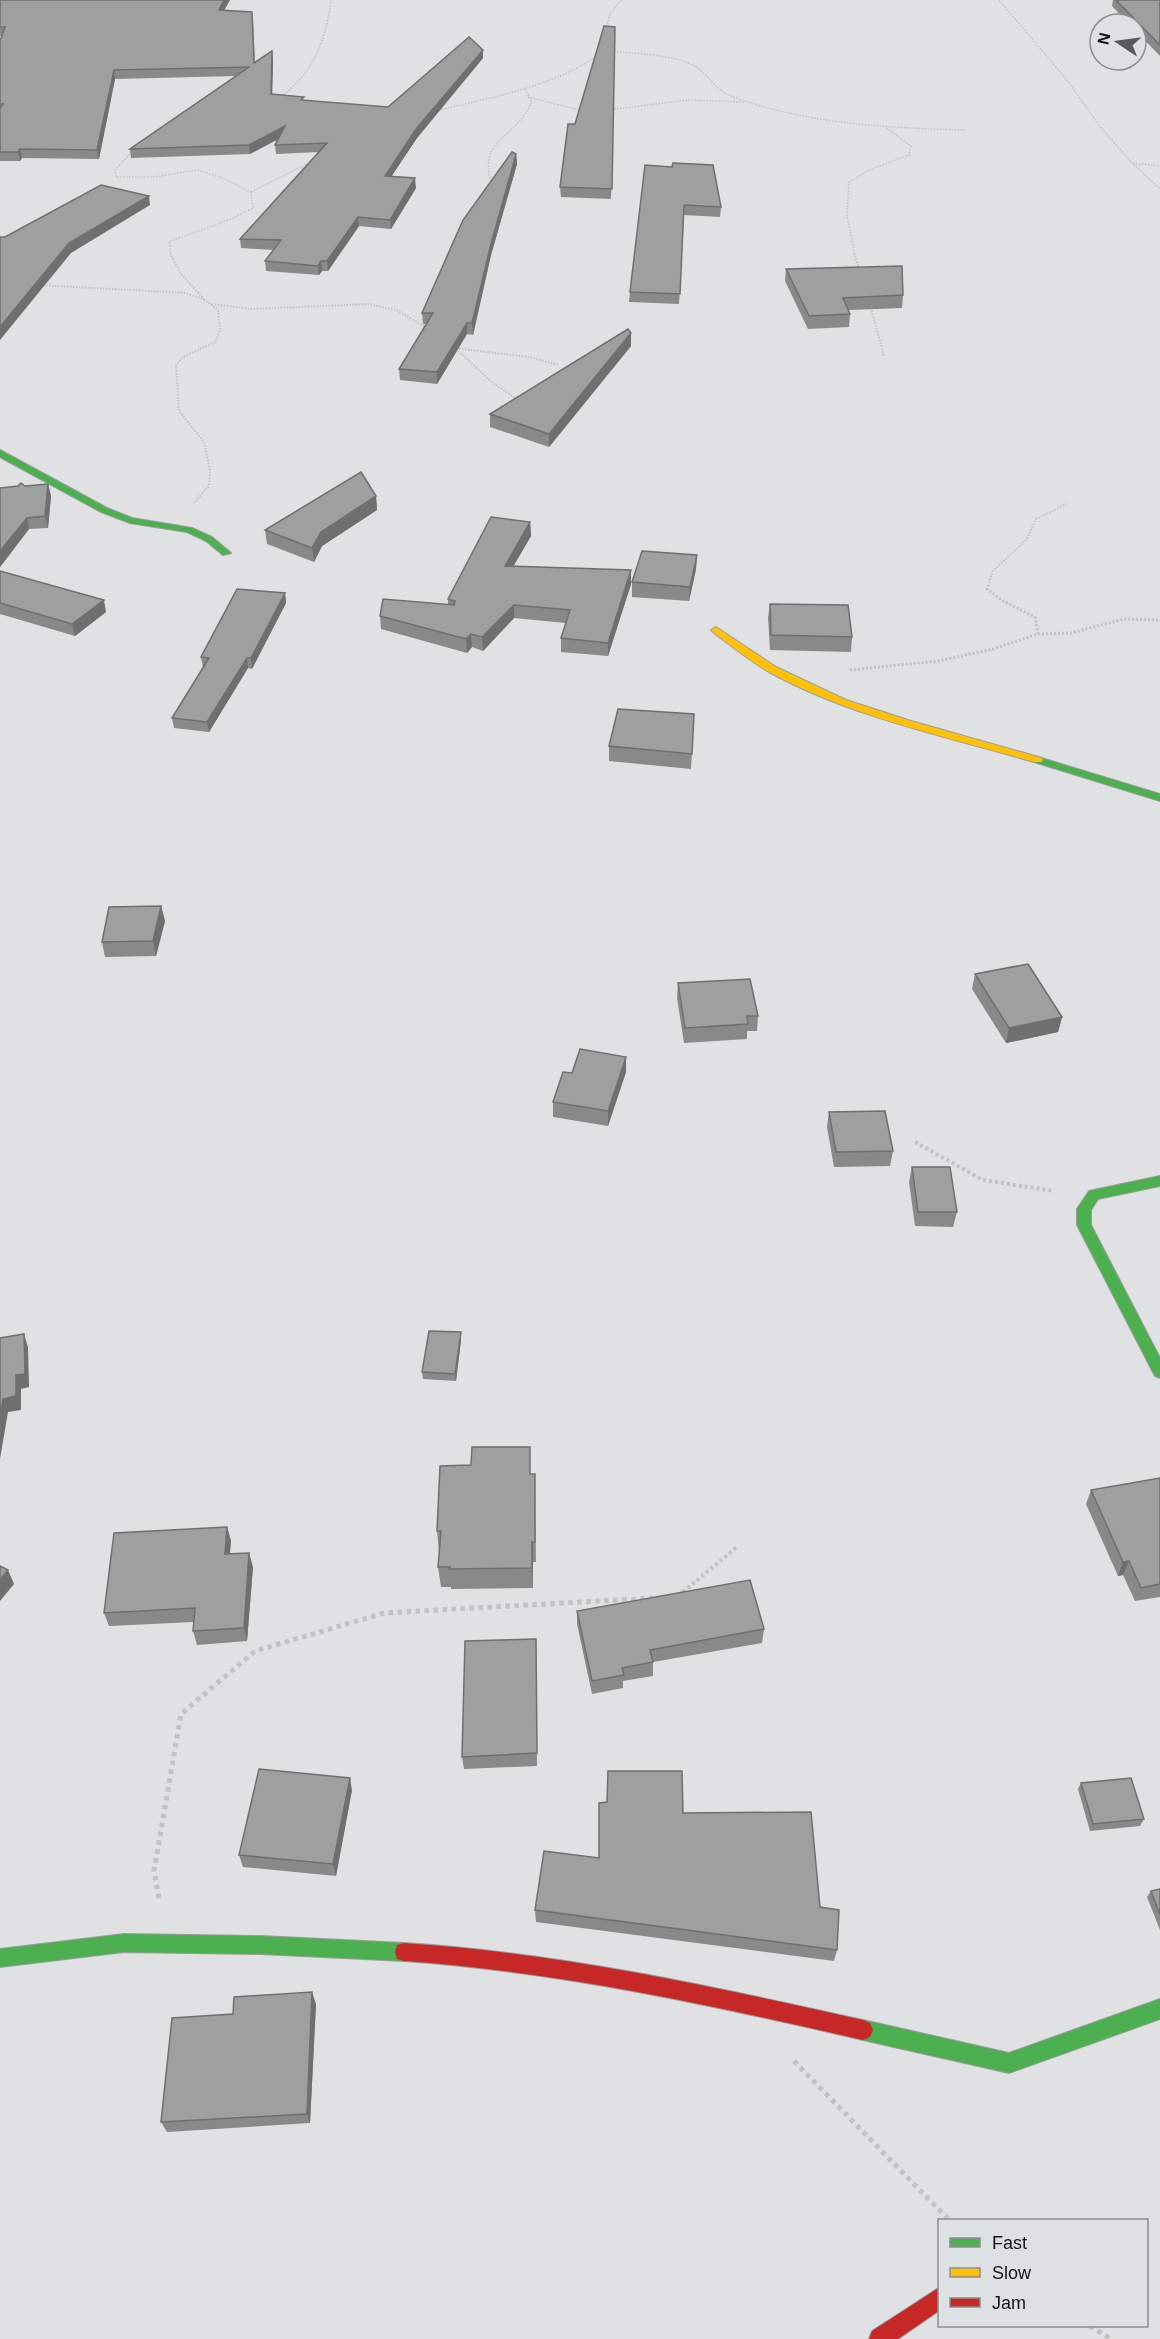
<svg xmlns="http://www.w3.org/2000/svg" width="1160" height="2339" font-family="Arial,sans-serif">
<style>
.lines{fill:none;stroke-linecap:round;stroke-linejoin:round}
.fast-casing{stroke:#9c9d9e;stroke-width:2}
.slow-casing{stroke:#9c9d9e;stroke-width:2}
.jam-casing{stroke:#9c9d9e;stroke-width:2}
.path-far4{stroke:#c2c2c2;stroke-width:1.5;stroke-dasharray:1.5 1.5;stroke-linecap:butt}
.path-far3{stroke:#c2c2c2;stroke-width:2;stroke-dasharray:1.5 1.5;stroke-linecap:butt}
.path-far2{stroke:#c2c2c2;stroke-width:3;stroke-dasharray:2 2;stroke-linecap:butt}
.path-far1{stroke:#c2c2c2;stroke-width:4;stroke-dasharray:3 3;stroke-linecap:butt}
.path{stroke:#c2c2c2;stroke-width:5;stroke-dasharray:4.5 4.5;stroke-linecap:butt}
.fast{fill:#4caf50;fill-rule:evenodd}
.slow{fill:#ffc107;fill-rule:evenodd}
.jam{fill:#c62828;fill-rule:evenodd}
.wall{fill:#888989}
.shaded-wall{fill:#6f6f6f}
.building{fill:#9e9f9f;stroke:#6f6f6f;stroke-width:1.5}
</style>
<rect width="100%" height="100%" fill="#dfe1e2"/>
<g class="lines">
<defs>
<g id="fast">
<polygon points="0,450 107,508 132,518 192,528 212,537 231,553 223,555 206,541 187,532 130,523 101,512 0,457"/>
<polygon points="1038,757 1160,794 1160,801 1034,762 1034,758"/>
<polygon points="1160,1176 1160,1186 1098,1199 1091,1210 1091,1225 1160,1358 1160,1378 1155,1376 1077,1225 1077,1209 1089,1191"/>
<polygon points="124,1934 261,1936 404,1943 411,1945 413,1952 411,1959 404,1961 261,1954 124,1952 0,1967 0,1949"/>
<polygon points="1160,1999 1160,2019 1009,2073 863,2040 856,2037 853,2030 856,2023 863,2020 1009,2053"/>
</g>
<path id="slow" d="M716 627 776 667 846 700 911 721 1042 758 1043 760 1042 762H1034C945 736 851 717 769 672 749 660 731 646 713 632L711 630Z"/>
<g id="jam">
<path d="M404 1943C560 1953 711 1986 863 2020L870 2023 873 2030 870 2037 863 2040C711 2005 560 1972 404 1961L397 1959 395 1952 397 1945Z"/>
<polygon points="940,2287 940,2310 898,2339 869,2339 872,2331"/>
</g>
</defs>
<use href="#fast" class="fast-casing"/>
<use href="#slow" class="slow-casing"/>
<use href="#jam" class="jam-casing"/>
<g class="path-far4">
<polyline points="999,0 1067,80 1101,128 1132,163 1160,189"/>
<polyline points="606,30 610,14 621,0"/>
<path d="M611 51C635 54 676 54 696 67 709 76 716 90 731 96 805 124 888 128 966 130"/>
<polyline points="528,97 583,111"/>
<path d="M279 98C313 74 326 41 331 0"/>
<polyline points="608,110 688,100 744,102"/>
<path d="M436 111C491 97 551 88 598 55"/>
<polyline points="132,152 115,170 116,177 155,177 197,170 223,178 251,192 253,208 233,218 169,242 171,254"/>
<polyline points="1133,163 1160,166"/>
<path d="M493 187C475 139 515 140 532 102L525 89"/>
<polyline points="251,192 313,161"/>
<polyline points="855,254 847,216 849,182 869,170 909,155 911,146 885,127"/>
</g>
<g class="path-far3">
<polyline points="170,253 181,274 205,300"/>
<polyline points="854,253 860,272"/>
<polyline points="40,285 185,293 205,300 218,310 220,330 215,342 183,357 176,365 179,411 204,442 210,471 209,486 194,503"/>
<polyline points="212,304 251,309 369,304 396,310 429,329"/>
<polyline points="870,305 884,356"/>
<polyline points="453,348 529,357 559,365"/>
<polyline points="458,351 494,384 519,400"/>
<polyline points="988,586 993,571 1027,539 1036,519 1066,504"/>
</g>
<g class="path-far2">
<polyline points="1038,634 1071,633 1124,619 1160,620"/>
<polyline points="850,670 938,661 993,649 1038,634 1035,617 1003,601 987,589 988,585"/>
</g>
<g class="path-far1">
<polyline points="915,1142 983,1180 1054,1191"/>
<polyline points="683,1592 737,1547"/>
</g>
<g class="path">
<polyline points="681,1594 685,1591"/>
<polyline points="159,1898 154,1871 181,1714 255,1651 384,1613 653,1598"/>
<polyline points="794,2061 949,2220"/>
<polyline points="1090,2326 1111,2339"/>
</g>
<use href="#fast" class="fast"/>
<use href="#slow" class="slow"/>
<use href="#jam" class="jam"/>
</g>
<g class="wall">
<polygon points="0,0 224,10 253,20 255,63 273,59 272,94 305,100 388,107 483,50 483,58 417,138 391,177 416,188 391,229 359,226 328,271 322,271 319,275 266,271 265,261 274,250 241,248 240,239 319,152 276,154 275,145 277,139 250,154 131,158 130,149 236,76 115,79 99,159 22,158 20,161 0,161 0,41 2,36 0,36"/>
<polygon points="1113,0 1160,0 1160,56 1136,31 1136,24 1129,24 1112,6"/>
<polygon points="615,27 611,199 561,197 560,187 575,124"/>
<polygon points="516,154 517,164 491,255 473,335 467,334 437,384 400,380 399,369 426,324 423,324 422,313"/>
<polygon points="645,165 721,207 720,217 684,215 679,304 629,302 630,292"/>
<polygon points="786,269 903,295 902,308 849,310 850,314 849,327 808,329 785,281"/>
<polygon points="631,333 631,346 549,447 490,427 490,414"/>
<polygon points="48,484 51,496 48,528 29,529 0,567 0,488"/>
<polygon points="376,496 377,510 322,546 314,562 267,544 265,530"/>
<polygon points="530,522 531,536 513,567 631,570 631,584 608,656 561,652 561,638 566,623 514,618 483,651 472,647 467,653 381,629 380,616 448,604 448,599"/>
<polygon points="697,555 696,569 689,601 632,597 632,582"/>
<polygon points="0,571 106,612 75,636 0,614"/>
<polygon points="285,593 286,603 252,669 248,668 209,732 174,728 172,718 203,668 201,657"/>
<polygon points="770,604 852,637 851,652 770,650 768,618"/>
<polygon points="694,714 691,769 609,761 609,746"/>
<polygon points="161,906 165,921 156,956 105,957 102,942"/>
<polygon points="975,974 1062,1017 1058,1032 1006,1043 972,989"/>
<polygon points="678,983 758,1016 757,1031 747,1031 747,1039 684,1043 677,998"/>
<polygon points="626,1072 608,1126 553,1117 553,1102 572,1073"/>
<polygon points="829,1112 893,1151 890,1166 834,1167 827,1127"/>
<polygon points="912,1167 957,1212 953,1227 915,1226 909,1182"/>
<polygon points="461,1340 456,1381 423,1379 422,1372"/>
<polygon points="531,1474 535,1495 536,1562 533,1562 533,1588 451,1589 451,1587 441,1587 438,1567 439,1551 437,1531"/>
<polygon points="1160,1478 1160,1597 1135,1601 1123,1575 1118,1576 1086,1504 1091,1490"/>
<polygon points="227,1527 231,1541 230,1554 253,1567 247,1641 197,1645 193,1631 194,1622 109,1626 104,1613"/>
<polygon points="577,1611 764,1629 762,1643 653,1662 653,1676 623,1681 623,1688 592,1694 577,1624"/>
<polygon points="536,1653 537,1766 464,1769 462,1757"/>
<polygon points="1081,1783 1144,1819 1140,1826 1090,1831 1078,1789"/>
<polygon points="352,1790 336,1876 243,1867 239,1855"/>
<polygon points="683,1813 820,1907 837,1950 834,1961 536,1922 535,1910 599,1858"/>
<polygon points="1160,1889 1160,1930 1147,1897 1151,1891"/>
<polygon points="316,2004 310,2123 167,2132 161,2122 233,2014"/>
</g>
<g class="shaded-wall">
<polygon points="224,0 230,0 220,18 219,10"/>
<polygon points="483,50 483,58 417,138 385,186 385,176 416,129"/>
<polygon points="272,51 273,59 272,103 271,94"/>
<polygon points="114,70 115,79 99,159 97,150"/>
<polygon points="285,126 286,135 250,154 249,145"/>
<polygon points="20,149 22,158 20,161 18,152"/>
<polygon points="516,154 517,164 491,255 473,335 472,323 491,244"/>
<polygon points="415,178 416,188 391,229 390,220"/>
<polygon points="149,196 150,205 71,253 0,340 0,327 69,243"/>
<polygon points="358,217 359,226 328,271 327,261"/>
<polygon points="321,261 322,271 319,275 318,266"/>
<polygon points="467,323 467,334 437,384 437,372"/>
<polygon points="631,333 631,346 549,447 549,434"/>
<polygon points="48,484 51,496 48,528 45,516"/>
<polygon points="376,496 377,510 322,546 314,562 312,548 321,532"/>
<polygon points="27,518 29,529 0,567 0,551"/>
<polygon points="530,522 531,536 505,580 505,566"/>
<polygon points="697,555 696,569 689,601 690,587"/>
<polygon points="631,570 631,584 608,656 608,643"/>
<polygon points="285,593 286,603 252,669 251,658"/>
<polygon points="104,600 106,612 75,636 72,624"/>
<polygon points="514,605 514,618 483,651 482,637"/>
<polygon points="471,634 472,647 467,653 466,639"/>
<polygon points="247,658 248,668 209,732 207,722"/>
<polygon points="161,906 165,921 156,956 153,941"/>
<polygon points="1062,1017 1058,1032 1006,1043 1009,1028"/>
<polygon points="626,1057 626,1072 608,1126 608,1111"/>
<polygon points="461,1332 461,1340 456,1381 455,1374"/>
<polygon points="24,1334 28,1347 29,1387 21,1389 21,1410 8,1412 0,1459 0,1416 3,1399 16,1375"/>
<polygon points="227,1527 231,1541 228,1568 225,1554"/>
<polygon points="532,1542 533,1562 533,1588 532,1568"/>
<polygon points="249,1553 253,1567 247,1641 244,1628"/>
<polygon points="1129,1561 1123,1575 1118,1576 1123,1562"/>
<polygon points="8,1570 14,1584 0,1601 0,1580"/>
<polygon points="350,1778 352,1790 336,1876 333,1864"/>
<polygon points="312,1992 316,2004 310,2123 307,2114"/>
</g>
<g class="building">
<polygon points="0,0 224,0 219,10 252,12 254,63 272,51 271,94 304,97 301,100 388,107 469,37 483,50 416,129 385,176 415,178 390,220 358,217 327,261 321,261 318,266 265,261 281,240 240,239 327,143 275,145 285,126 249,145 130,149 249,67 114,70 97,150 20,149 18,152 0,152 0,108 3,104 0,104 0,41 5,27 0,27"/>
<polygon points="1116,0 1160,0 1160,45"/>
<polygon points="604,26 615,27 612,189 560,187 568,124 575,124"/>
<polygon points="512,152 516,154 491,244 472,323 467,323 437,372 399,369 433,313 422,313 463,220"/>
<polygon points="673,163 713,165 721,207 684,205 680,294 630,292 645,165 672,167"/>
<polygon points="101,185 149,196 69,243 0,327 0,237 5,237"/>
<polygon points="902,266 903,295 843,298 850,314 809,316 786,269"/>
<polygon points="628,329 631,333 549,434 490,414"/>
<polygon points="361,472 376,496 321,532 312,548 265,530"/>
<polygon points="21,483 25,486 48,484 45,516 27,518 0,551 0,488 18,486"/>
<polygon points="491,517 530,522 505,566 631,570 608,643 561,638 570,610 514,605 482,637 471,634 466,639 380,616 383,599 454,605 455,601 448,599"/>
<polygon points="642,551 697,555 690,587 632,582"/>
<polygon points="0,571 104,600 72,624 0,603"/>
<polygon points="237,589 285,593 251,658 247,658 207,722 172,718 209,658 201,657"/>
<polygon points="770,604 848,605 852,637 771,635"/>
<polygon points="618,709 694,714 692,754 609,746"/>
<polygon points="161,906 153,941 102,942 109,907"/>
<polygon points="1028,964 1062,1017 1009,1028 975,974"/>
<polygon points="750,979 758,1016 747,1016 748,1024 685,1028 678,983"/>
<polygon points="580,1049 626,1057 608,1111 553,1102 563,1072 572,1073"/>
<polygon points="885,1111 893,1151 836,1152 829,1112"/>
<polygon points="912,1167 950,1167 957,1212 918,1212"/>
<polygon points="429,1331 461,1332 455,1374 422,1372"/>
<polygon points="24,1334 25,1374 16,1375 16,1396 3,1399 0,1416 0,1338"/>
<polygon points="472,1447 530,1447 530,1474 535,1474 535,1542 532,1542 532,1568 449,1569 450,1567 438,1567 441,1531 437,1531 440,1466 471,1465"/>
<polygon points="1160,1478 1160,1584 1141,1588 1129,1561 1123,1562 1091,1490"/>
<polygon points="227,1527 225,1554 249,1553 244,1628 193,1631 195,1608 104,1613 114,1533"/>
<polygon points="0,1566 8,1570 0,1580"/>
<polygon points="750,1580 764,1629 650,1650 653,1662 622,1668 624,1675 592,1681 577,1611"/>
<polygon points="536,1639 537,1753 462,1757 465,1641"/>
<polygon points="259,1769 350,1778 333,1864 239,1855"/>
<polygon points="608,1771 682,1771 683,1813 811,1812 820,1907 839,1910 837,1950 535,1910 544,1851 599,1858 599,1803 607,1802"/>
<polygon points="1131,1778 1144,1819 1093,1824 1081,1783"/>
<polygon points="1160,1889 1160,1915 1151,1891"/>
<polygon points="312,1992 307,2114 161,2122 172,2018 233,2014 234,1997"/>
</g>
<rect x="938" y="2219" width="210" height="108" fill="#dee1e3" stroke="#8c8e90" stroke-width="1.5"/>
<rect x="950" y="2238" width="30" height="9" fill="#4caf50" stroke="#8c8e90" stroke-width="1.5"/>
<text x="992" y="2249" font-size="18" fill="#111213">Fast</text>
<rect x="950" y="2268" width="30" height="9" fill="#ffc107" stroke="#8c8e90" stroke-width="1.5"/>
<text x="992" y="2279" font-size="18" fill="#111213">Slow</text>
<rect x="950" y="2298" width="30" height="9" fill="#c62828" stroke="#8c8e90" stroke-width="1.5"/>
<text x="992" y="2309" font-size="18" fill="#111213">Jam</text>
<g transform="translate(1118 42) rotate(283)"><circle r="28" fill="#dee1e3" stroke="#8c8e90" stroke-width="1.5"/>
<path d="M0-4.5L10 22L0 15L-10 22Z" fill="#595a5b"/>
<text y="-9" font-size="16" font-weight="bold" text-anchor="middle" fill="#111213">N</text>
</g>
</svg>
